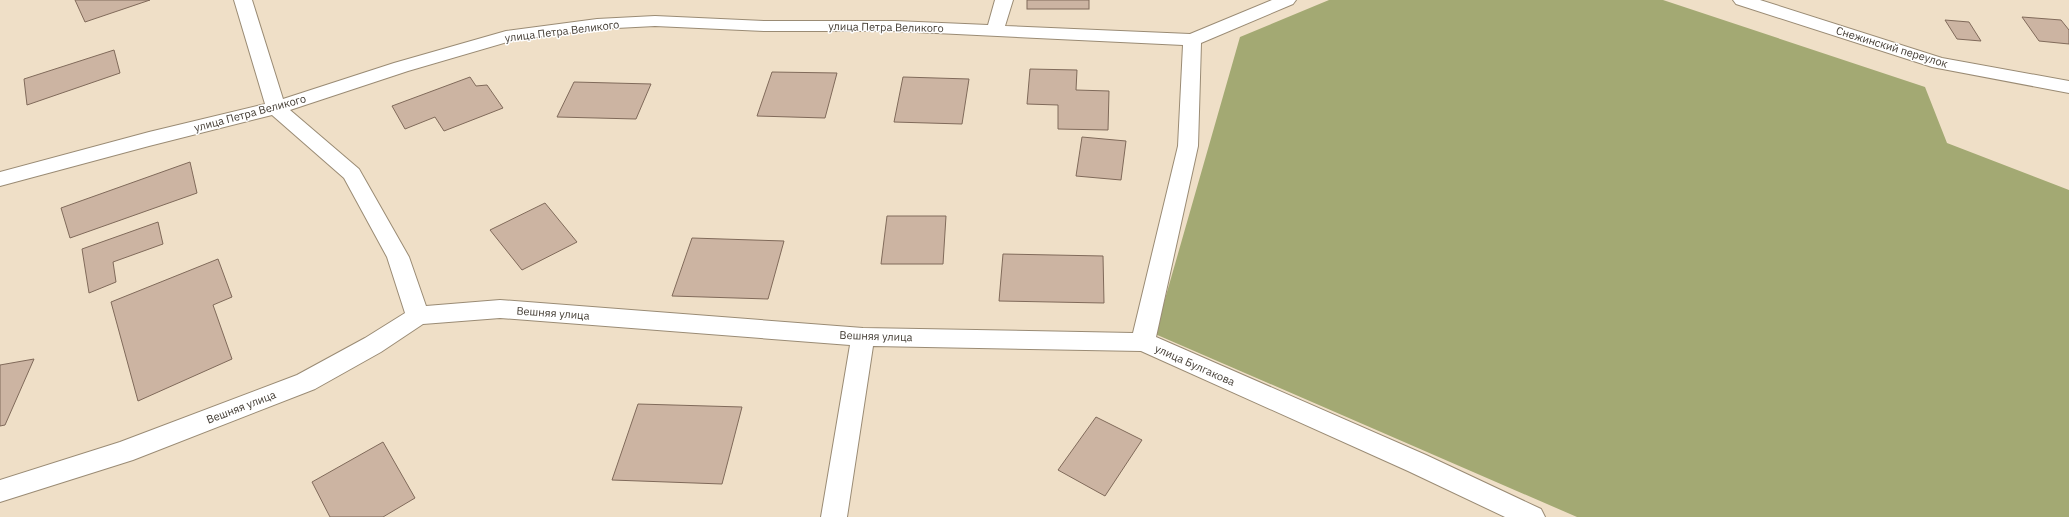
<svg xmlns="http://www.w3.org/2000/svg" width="2069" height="517" font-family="'IBM Plex Sans',sans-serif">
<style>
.forest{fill:#a3a973}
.building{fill:#ccb4a2;stroke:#806a5a}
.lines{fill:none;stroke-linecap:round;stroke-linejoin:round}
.minor-casing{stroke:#9a8b74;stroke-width:2}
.minor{fill:#fff;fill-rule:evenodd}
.labels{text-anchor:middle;stroke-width:3;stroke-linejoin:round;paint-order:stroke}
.street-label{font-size:11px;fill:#423b32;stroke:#fff}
</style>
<rect width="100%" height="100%" fill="#efdfc7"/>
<polygon class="forest" points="1329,0 1663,0 1925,87 1947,143 2069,190 2069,517 1577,517 1155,334 1240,37"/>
<g class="building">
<polygon points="75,0 150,0 85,22"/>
<rect x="1027" y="0" width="62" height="9"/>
<polygon points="2022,17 2061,20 2069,30 2069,44 2039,41"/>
<polygon points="1945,20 1969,22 1981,41 1957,39"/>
<polygon points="114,50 120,73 27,105 24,79"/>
<polygon points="1030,69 1077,70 1076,90 1109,91 1108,130 1058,129 1058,105 1027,104"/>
<polygon points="772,72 837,73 825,118 757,116"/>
<polygon points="470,77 476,86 487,85 503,108 444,131 435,117 405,129 392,106"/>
<polygon points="903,77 969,79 962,124 894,122"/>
<polygon points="574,82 651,84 636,119 557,117"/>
<polygon points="1082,137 1126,141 1121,180 1076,176"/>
<polygon points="190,162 197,193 70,238 61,208"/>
<polygon points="545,203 577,242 522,270 490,230"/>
<polygon points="887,216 946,216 943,264 881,264"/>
<polygon points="158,222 163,244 113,262 116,282 89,293 82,249"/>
<polygon points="692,238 784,241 768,299 672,296"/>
<polygon points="1003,254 1103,256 1104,303 999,301"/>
<polygon points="218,259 232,297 213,305 232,359 138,401 111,302"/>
<polygon points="34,359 5,425 0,426 0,365"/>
<polygon points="638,404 742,407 722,484 612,480"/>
<polygon points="1096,417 1142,440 1105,496 1058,470"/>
<polygon points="383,442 415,498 383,517 330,517 312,482"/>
</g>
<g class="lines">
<defs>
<g id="minor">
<path d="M234 0H252L283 99 394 63 506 31 597 19 655 16 764 21H895L988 25 995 0H1013L1005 26 1190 34 1272 0H1296L1293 4 1201 43 1198 146 1156 337 1426 455 1541 509 1545 517H1505L1408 471 1141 351 873 346 847 517H821L850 345 500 318 423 324 381 352 315 389 133 460 0 502V480L120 442 297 375 365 338 405 313 387 257 344 178 272 115 149 146 0 186V172L149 132 265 104ZM655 26 764 31H895L1183 45 1178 146 1133 333 863 328 500 300 426 306 409 257 359 169 290 110 408 71 514 40 597 29Z"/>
<polygon points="1733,0 1760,0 1942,58 2069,81 2069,93 1932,67 1736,4"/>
</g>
</defs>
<use href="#minor" class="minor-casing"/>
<use href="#minor" class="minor"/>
</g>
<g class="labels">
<g class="street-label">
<text transform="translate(886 27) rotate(1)" y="4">улица Петра Великого</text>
<text transform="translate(562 31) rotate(-7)" y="4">улица Петра Великого</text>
<text transform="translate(1892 47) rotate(17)" y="4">Снежинский переулок</text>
<text transform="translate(250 113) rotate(-15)" y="4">улица Петра Великого</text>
<text transform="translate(553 313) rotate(4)" y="4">Вешняя улица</text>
<text transform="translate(876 336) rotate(2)" y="4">Вешняя улица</text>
<text transform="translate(1195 365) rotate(24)" y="4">улица Булгакова</text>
<text transform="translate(241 407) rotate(-21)" y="4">Вешняя улица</text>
</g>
</g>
</svg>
